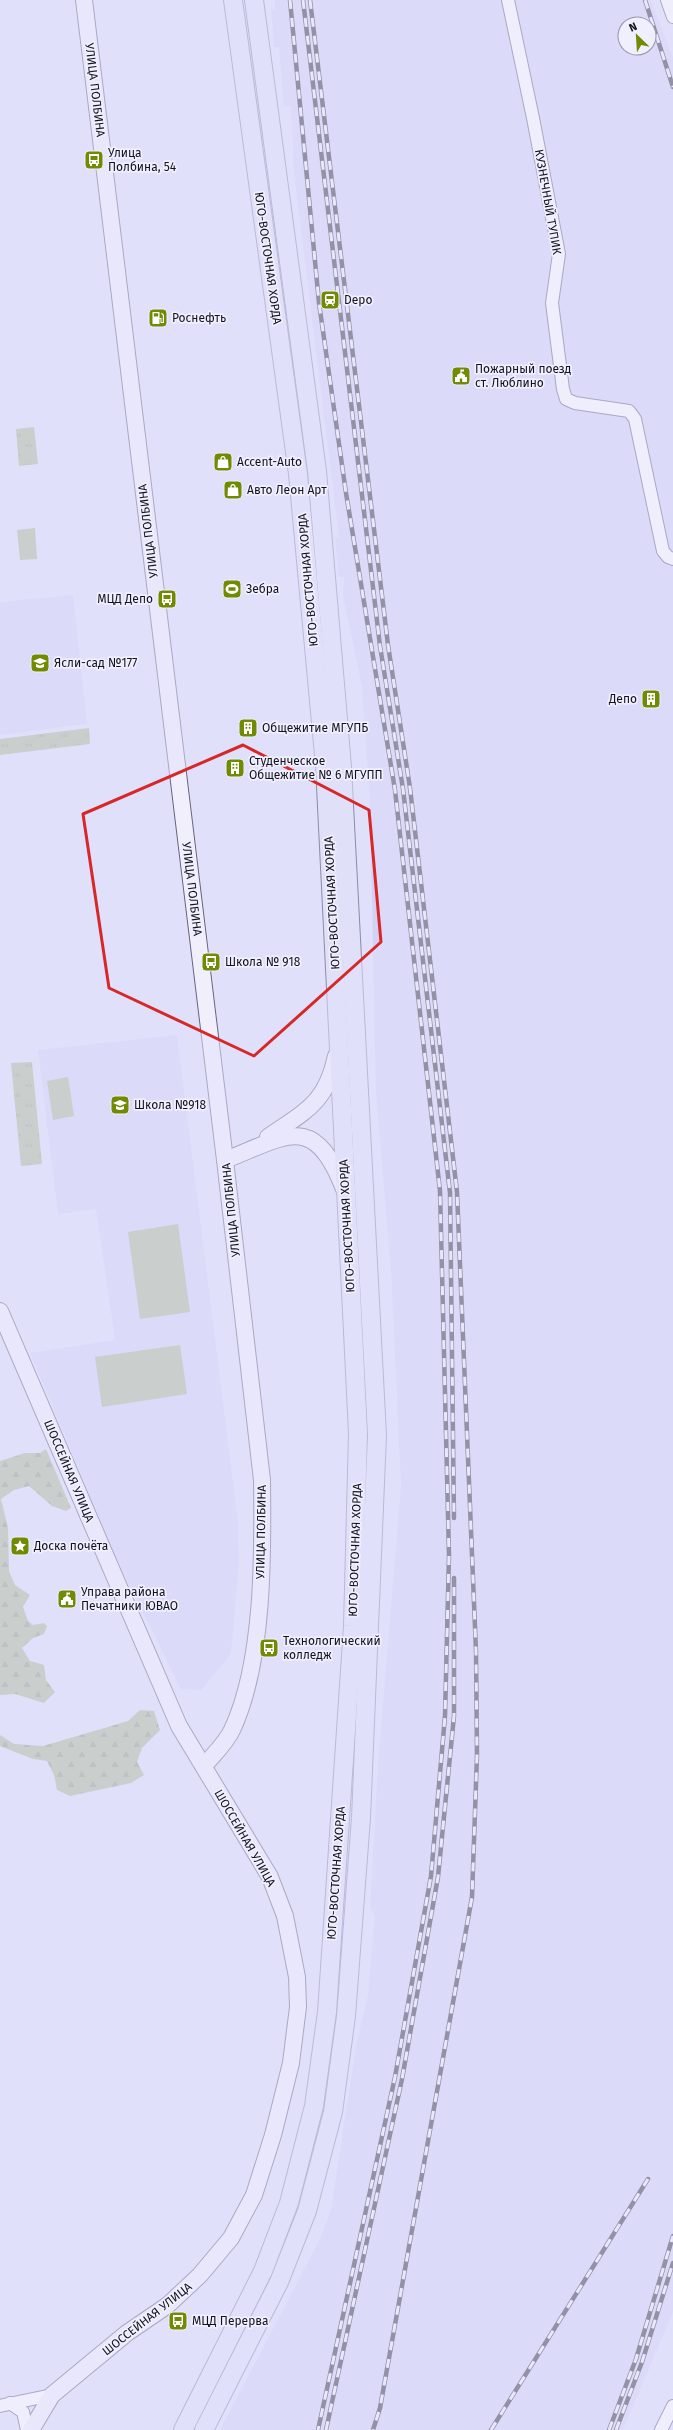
<svg xmlns="http://www.w3.org/2000/svg" width="673" height="2430" font-family="'Fira Sans',sans-serif">
<style>
.built{fill:#d3d2f4;fill-rule:evenodd}
.forest{fill:url(#forest-firs)}
.park{fill:url(#park-tufts)}
.pitch{fill:#adb896}
.lines{fill:none;stroke-linecap:round;stroke-linejoin:round}
.minor-casing{stroke:#66657d;stroke-width:14}
.secondary-casing{stroke:#66657d;stroke-width:18}
.primary-casing{stroke:#8c8ba8;stroke-width:20}
.minor{stroke:#fff;stroke-width:12}
.secondary{stroke:#f0effb;stroke-width:16}
.primary{stroke:#e0e0f8;stroke-width:18}
.rail-casing{stroke:#33323d;stroke-width:4.5}
.rail{stroke:#efefff;stroke-width:3;stroke-dasharray:9;stroke-linecap:butt}
.marked{fill:none;stroke:#d62828;stroke-width:3;stroke-linejoin:round}
.labels{text-anchor:middle;stroke-width:3.5;stroke-linejoin:round;paint-order:stroke}
.street-label{font-size:12px;fill:#14131c;stroke:#efefff}
.poi-label{font-size:12px;fill:#14131c;stroke:#efefff;text-anchor:start}
</style>
<defs>
<pattern id="forest-firs" width="22" height="20" patternUnits="userSpaceOnUse"><rect width="22" height="20" fill="#adb896"/><path d="M5 1l3.5 6h-7zM16 11l3.5 6h-7z" fill="#949d81"/></pattern>
<pattern id="park-tufts" width="24" height="20" patternUnits="userSpaceOnUse"><rect width="24" height="20" fill="#adb896"/><path d="M3 7l-1-3M5 7V3M7 7l1-3M15 17l-1-3M17 17v-4M19 17l1-3" fill="none" stroke="#949d81"/></pattern>
</defs>
<rect width="100%" height="100%" fill="#e1e0fb"/>
<g class="built">
<path d="M275 0H651L673 58V2312L623 2430H220L320 2239 331 2210 356 2046 368 1995 375 1916 370 1908 378 1764 401 1485 391 1268 376 1094 370 801 362 687 343 595 344 577H339L335 537H339L294 173 291 106H284L279 47H274L271 9H275ZM625 24H649V48H625Z"/>
<polygon points="73,595 87,724 0,735 0,602"/>
<polygon points="177,1035 238,1522 239,1563 231,1654 201,1690 181,1689 167,1661 118,1562 30,1353 115,1340 96,1209 58,1214 38,1050"/>
</g>
<g class="forest">
<polygon points="46,1449 71,1508 66,1511 52,1506 29,1486 14,1490 1,1499 8,1528 9,1571 15,1585 30,1595 23,1607 28,1621 33,1625 44,1623 47,1626 44,1634 33,1638 22,1648 30,1661 44,1665 46,1680 55,1692 44,1703 15,1694 0,1695 0,1461 25,1453 40,1453"/>
<polygon points="140,1710 154,1711 160,1730 142,1748 137,1762 144,1775 131,1783 70,1796 57,1790 54,1775 47,1761 33,1759 0,1746 0,1735 14,1744 43,1746 128,1721"/>
</g>
<g class="park">
<polygon points="34,427 38,464 19,466 16,429"/>
<polygon points="89,728 90,744 0,755 0,739"/>
<polygon points="32,1062 42,1164 21,1166 11,1063"/>
</g>
<g class="pitch">
<polygon points="35,528 37,559 20,560 17,530"/>
<polygon points="68,1077 74,1116 53,1120 47,1081"/>
<polygon points="178,1224 190,1312 140,1319 128,1232"/>
<polygon points="180,1345 187,1394 102,1407 95,1357"/>
</g>
<g class="lines">
<defs>
<g id="minor">
<polyline points="508,0 533,118 559,254 552,303 563,389 566,399 575,403 629,411 635,419 663,551 668,557 673,559"/>
<polyline points="667,0 673,17"/>
<polyline points="10,2403 23,2412 27,2430"/>
<polyline points="0,2406 52,2395"/>
<polyline points="661,2430 673,2406"/>
</g>
<g id="secondary">
<path d="M84 0 225 1160 262 1480C263 1554 264 1662 232 1730 226 1743 213 1755 204 1766"/>
<path d="M268 1137C305 1111 326 1104 336 1056"/>
<path d="M225 1160C287 1136 314 1111 344 1189"/>
<polyline points="0,1311 179,1726 270,1877 285,1916 297,1977 298,2007 291,2063 273,2135 254,2195 231,2238 200,2275 168,2305 127,2333 52,2395 31,2430"/>
</g>
<g id="primary">
<polyline points="183,2430 263,2271 289,2203 314,2106 327,2012 353,1626 358,1433 325,766 298,474 233,0"/>
<polyline points="204,2430 279,2282 307,2211 333,2112 346,2016 361,1818 377,1435 342,767 317,471 254,0"/>
</g>
</defs>
<use href="#minor" class="minor-casing"/>
<use href="#secondary" class="secondary-casing"/>
<use href="#primary" class="primary-casing"/>
<use href="#minor" class="minor"/>
<use href="#secondary" class="secondary"/>
<use href="#primary" class="primary"/>
<defs>
<g id="rail">
<polyline points="290,0 319,303 346,493 395,790 440,1191 449,1555 445,1716 431,1876 395,2077 318,2430"/>
<polyline points="303,0 380,646 403,789 450,1193 454,1518"/>
<polyline points="310,0 388,645 410,788 457,1192 476,1651 477,1755 472,1897 380,2408 373,2430"/>
<polyline points="645,0 673,87"/>
<polyline points="326,2430 402,2079 438,1877 454,1716 454,1578"/>
<polyline points="491,2430 648,2179"/>
<polyline points="609,2430 636,2359 673,2236"/>
<polyline points="616,2430 642,2362 673,2263"/>
</g>
</defs>
<use href="#rail" class="rail-casing"/>
<use href="#rail" class="rail"/>
</g>
<path d="M0 0H673V2430H0ZM243 745 369 810 381 942 254 1056 109 988 83 814Z" fill="#e1e0fb" fill-opacity=".55" fill-rule="evenodd"/>
<path class="marked" d="M243 745 369 810 381 942 254 1056 109 988 83 814Z"/>
<defs>
<symbol id="bus-square" viewBox="-11 -11 22 22"><rect x="-9" y="-9" width="18" height="18" rx="4" fill="#708b02" stroke="#efefff"/><path d="M-5-6H5V4H4V6H2V4H-2V6H-4V4H-5ZM-3.5-4V0h7V-4ZM-3.5 1.2v1.5H-2V1.2ZM2 1.2v1.5H3.5V1.2Z" fill="#fff"/></symbol>
<symbol id="station-square" viewBox="-11 -11 22 22"><rect x="-9" y="-9" width="18" height="18" rx="4" fill="#708b02" stroke="#efefff"/><path d="M-3-6H3Q5-6 5-4V2Q5 4 3 4L4.5 6H3L1.5 4h-3L-3 6H-4.5L-3 4Q-5 4-5 2V-4Q-5-6-3-6ZM-3.5-4v3h7v-3ZM-3.5 1v1.5H-2V1ZM2 1v1.5H3.5V1Z" fill="#fff"/></symbol>
<symbol id="fuel-square" viewBox="-11 -11 22 22"><rect x="-9" y="-9" width="18" height="18" rx="4" fill="#708b02" stroke="#efefff"/><path d="M-5.5-6h7V0h2V4h1.3V-2.5L3-4.5l.8-.8L6-3V5H2.5V1h-1V6h-7ZM-4.2-4.7v3.2H.2V-4.7Z" fill="#fff"/></symbol>
<symbol id="civic-square" viewBox="-11 -11 22 22"><rect x="-9" y="-9" width="18" height="18" rx="4" fill="#708b02" stroke="#efefff"/><path d="M-.6-6.5H3V-4.5H.6V-3L4-1V1h2V6H-6V1h2V-1L-.6-3ZM-1.2 2.5V6h2.4V2.5Z" fill="#fff"/></symbol>
<symbol id="shop-square" viewBox="-11 -11 22 22"><rect x="-9" y="-9" width="18" height="18" rx="4" fill="#708b02" stroke="#efefff"/><path d="M-5-2.5h2.3a2.7 3.5 0 0 1 5.4 0H5L5.5 6h-11ZM-1.5-2.5h3a1.5 2.3 0 0 0-3 0Z" fill="#fff"/></symbol>
<symbol id="stadium-square" viewBox="-11 -11 22 22"><rect x="-9" y="-9" width="18" height="18" rx="4" fill="#708b02" stroke="#efefff"/><path d="M0-5a6.5 5 0 1 0 0 10a6.5 5 0 1 0 0-10ZM-3.5-1.8h7v3.6h-7Z" fill="#fff"/></symbol>
<symbol id="school-square" viewBox="-11 -11 22 22"><rect x="-9" y="-9" width="18" height="18" rx="4" fill="#708b02" stroke="#efefff"/><path d="M0-5L7-2L0 1L-7-2ZM-4 1L0 2.5L4 1V4Q0 6-4 4Z" fill="#fff"/></symbol>
<symbol id="building-square" viewBox="-11 -11 22 22"><rect x="-9" y="-9" width="18" height="18" rx="4" fill="#708b02" stroke="#efefff"/><path d="M-4-6H4V6H1V3H-1V6H-4ZM-2.5-4.3h1.7v1.8h-1.7ZM.8-4.3h1.7v1.8H.8ZM-2.5-1h1.7V.8h-1.7ZM.8-1h1.7V.8H.8Z" fill="#fff"/></symbol>
<symbol id="sight-square" viewBox="-11 -11 22 22"><rect x="-9" y="-9" width="18" height="18" rx="4" fill="#708b02" stroke="#efefff"/><path d="M0-6L1.8-2.2L6-1.7L2.9 1.2L3.7 5.4L0 3.3L-3.7 5.4L-2.9 1.2L-6-1.7L-1.8-2.2Z" fill="#fff"/></symbol>
</defs>
<g fill-rule="evenodd">
<use href="#bus-square" x="83" y="149" width="22" height="22"/>
<use href="#station-square" x="319" y="289" width="22" height="22"/>
<use href="#fuel-square" x="147" y="307" width="22" height="22"/>
<use href="#civic-square" x="450" y="365" width="22" height="22"/>
<use href="#shop-square" x="212" y="451" width="22" height="22"/>
<use href="#shop-square" x="222" y="479" width="22" height="22"/>
<use href="#stadium-square" x="221" y="578" width="22" height="22"/>
<use href="#bus-square" x="156" y="588" width="22" height="22"/>
<use href="#school-square" x="29" y="652" width="22" height="22"/>
<use href="#building-square" x="640" y="688" width="22" height="22"/>
<use href="#building-square" x="237" y="717" width="22" height="22"/>
<use href="#building-square" x="224" y="757" width="22" height="22"/>
<use href="#bus-square" x="200" y="951" width="22" height="22"/>
<use href="#school-square" x="109" y="1094" width="22" height="22"/>
<use href="#sight-square" x="9" y="1535" width="22" height="22"/>
<use href="#civic-square" x="56" y="1588" width="22" height="22"/>
<use href="#bus-square" x="258" y="1637" width="22" height="22"/>
<use href="#bus-square" x="167" y="2310" width="22" height="22"/>
</g>
<g class="labels">
<g class="street-label">
<text transform="translate(95 90) rotate(83)" y="4">УЛИЦА ПОЛБИНА</text>
<text transform="translate(548 202) rotate(80)" y="4">КУЗНЕЧНЫЙ ТУПИК</text>
<text transform="translate(268 258) rotate(82)" y="4">ЮГО-ВОСТОЧНАЯ ХОРДА</text>
<text transform="translate(148 531) rotate(-97)" y="4">УЛИЦА ПОЛБИНА</text>
<text transform="translate(308 580) rotate(-95)" y="4">ЮГО-ВОСТОЧНАЯ ХОРДА</text>
<text transform="translate(192 889) rotate(83)" y="4">УЛИЦА ПОЛБИНА</text>
<text transform="translate(332 903) rotate(-93)" y="4">ЮГО-ВОСТОЧНАЯ ХОРДА</text>
<text transform="translate(231 1210) rotate(-96)" y="4">УЛИЦА ПОЛБИНА</text>
<text transform="translate(347 1226) rotate(-93)" y="4">ЮГО-ВОСТОЧНАЯ ХОРДА</text>
<text transform="translate(69 1471) rotate(67)" y="4">ШОССЕЙНАЯ УЛИЦА</text>
<text transform="translate(261 1532) rotate(-89)" y="4">УЛИЦА ПОЛБИНА</text>
<text transform="translate(355 1550) rotate(-88)" y="4">ЮГО-ВОСТОЧНАЯ ХОРДА</text>
<text transform="translate(245 1838) rotate(60)" y="4">ШОССЕЙНАЯ УЛИЦА</text>
<text transform="translate(336 1873) rotate(-86)" y="4">ЮГО-ВОСТОЧНАЯ ХОРДА</text>
<text transform="translate(147 2319) rotate(-38)" y="4">ШОССЕЙНАЯ УЛИЦА</text>
</g>
<g class="poi-label">
<text x="108" y="157">Улица<tspan x="108" dy="14">Полбина, 54</tspan></text>
<text x="344" y="304">Depo</text>
<text x="172" y="322">Роснефть</text>
<text x="475" y="373">Пожарный поезд<tspan x="475" dy="14">ст. Люблино</tspan></text>
<text x="237" y="466">Accent-Auto</text>
<text x="247" y="494">Авто Леон Арт</text>
<text x="246" y="593">Зебра</text>
<text x="153" y="603" text-anchor="end">МЦД Депо</text>
<text x="54" y="667">Ясли-сад №177</text>
<text x="637" y="703" text-anchor="end">Депо</text>
<text x="262" y="732">Общежитие МГУПБ</text>
<text x="249" y="765">Студенческое<tspan x="249" dy="14">Общежитие № 6 МГУПП</tspan></text>
<text x="225" y="966">Школа № 918</text>
<text x="134" y="1109">Школа №918</text>
<text x="34" y="1550">Доска почёта</text>
<text x="81" y="1596">Управа района<tspan x="81" dy="14">Печатники ЮВАО</tspan></text>
<text x="283" y="1645">Технологический<tspan x="283" dy="14">колледж</tspan></text>
<text x="192" y="2325">МЦД Перерва</text>
</g>
</g>
<g transform="translate(637 36) rotate(335)"><circle r="19" fill="#efefff" stroke="#9797a4"/>
<path d="M0-3L7 15L0 10L-7 15Z" fill="#708b02"/>
<text y="-6" font-size="11" font-weight="bold" text-anchor="middle" fill="#14131c">N</text>
</g>
</svg>
